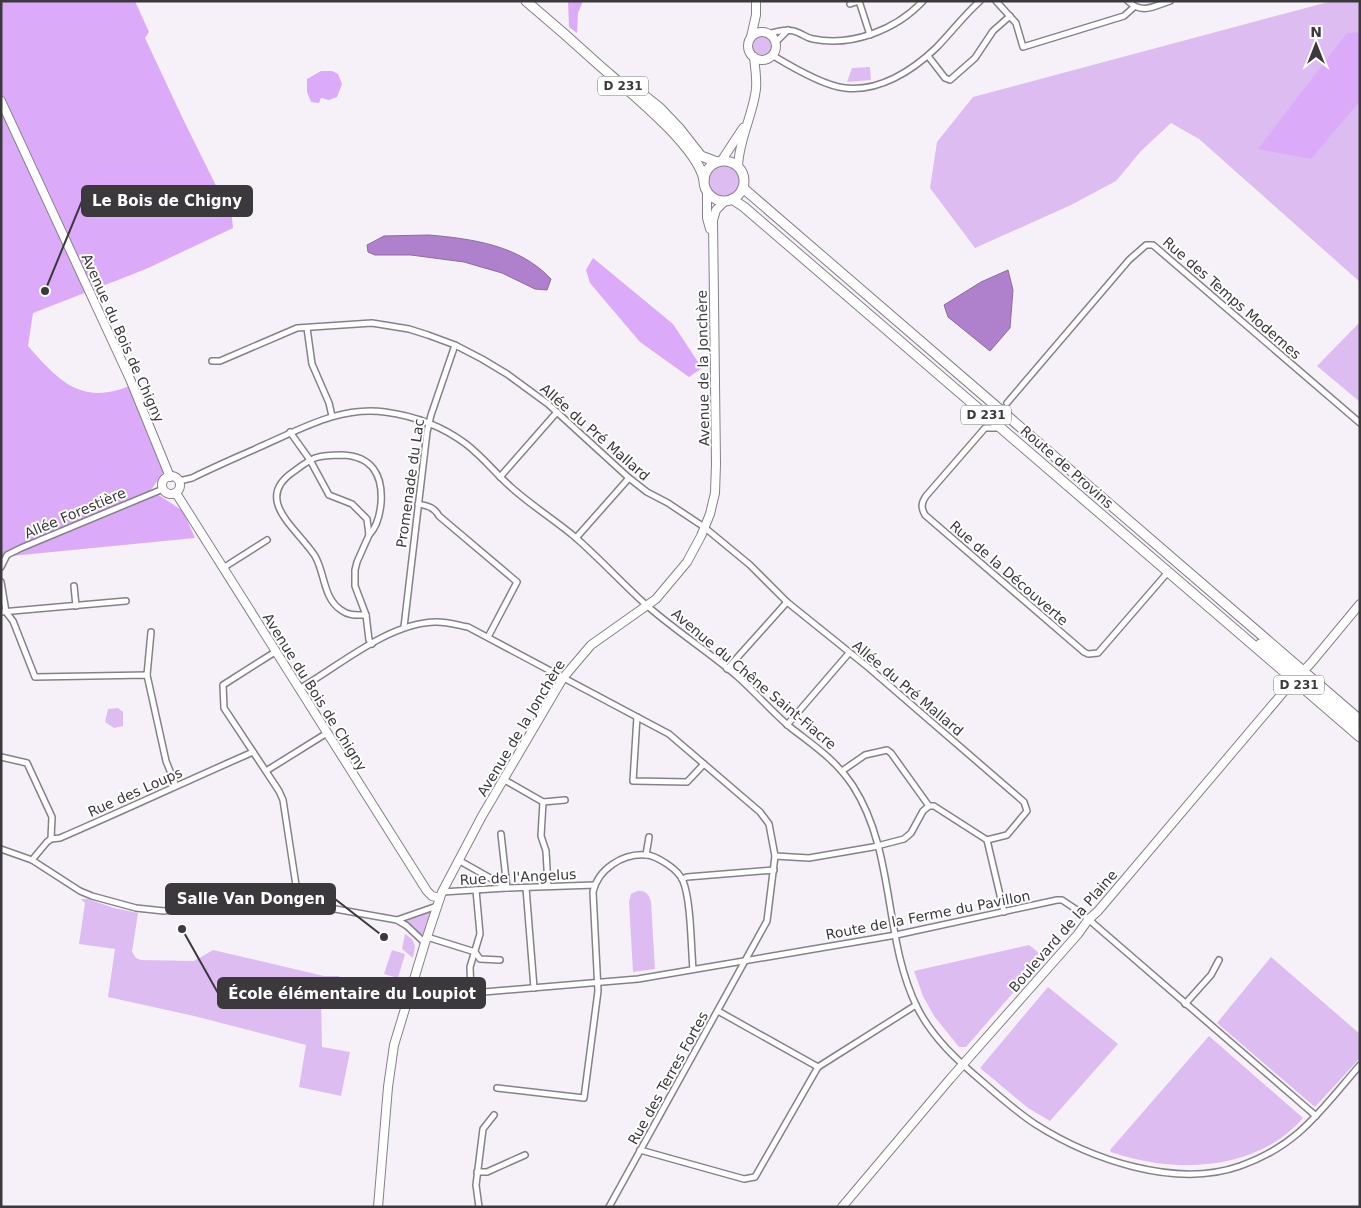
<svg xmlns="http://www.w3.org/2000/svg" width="1361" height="1208" font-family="'DejaVu Sans',sans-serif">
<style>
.green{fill:#ddbcf2}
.forest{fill:#dbabfa}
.water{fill:#af80cc;stroke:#8c6ba1}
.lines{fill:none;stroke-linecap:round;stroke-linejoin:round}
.minor-casing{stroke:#868189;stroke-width:8}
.secondary-casing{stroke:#868189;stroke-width:10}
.primary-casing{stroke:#868189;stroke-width:11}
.minor{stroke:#fff;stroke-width:5}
.secondary{stroke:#fff;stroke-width:8}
.primary{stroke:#fff;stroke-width:9}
.labels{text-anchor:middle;stroke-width:4;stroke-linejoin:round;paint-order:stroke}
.shield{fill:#fff;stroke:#767476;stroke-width:1}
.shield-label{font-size:12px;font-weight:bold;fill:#3b393c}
.street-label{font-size:14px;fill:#3b393c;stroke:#fff}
.leader{fill:none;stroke:#3b393c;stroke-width:2}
.callout-dot{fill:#3b393c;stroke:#fff;stroke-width:2}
.callout{fill:#3b393c;stroke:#3b393c;stroke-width:2}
.callout-label{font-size:15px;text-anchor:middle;font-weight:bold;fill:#fff}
</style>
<rect width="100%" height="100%" fill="#f6f0f9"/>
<g class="green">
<polygon points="1332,1 1360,1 1360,282 1199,139 1171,123 1141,151 1116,181 1071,205 975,248 930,188 937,142 973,97"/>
<circle cx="761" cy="46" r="11"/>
<polygon points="870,67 871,80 847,82 852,68"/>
<circle cx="724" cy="180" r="17"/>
<polygon points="1360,322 1360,402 1317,366"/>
<polygon points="118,708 123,712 123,726 114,728 105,722 108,709"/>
<path d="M637 891C645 890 649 894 651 902L655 969 633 972 629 902 631 894Z"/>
<polygon points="81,899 88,899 114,908 138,913 132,952 136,958 141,960 194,961 213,950 324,976 339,976 340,995 321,998 322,1047 350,1052 341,1096 299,1087 306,1045 194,1016 108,997 115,949 79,944 85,903"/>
<polygon points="432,910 433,910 424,935 421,935 406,921 407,919"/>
<polygon points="405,934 412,939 415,946 413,958 402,949"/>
<polygon points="1029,945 1044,957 966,1047 959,1047 934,1016 923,996 914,971"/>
<polygon points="392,950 405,954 398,978 384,974"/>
<polygon points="1271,957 1360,1034 1360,1058 1315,1107 1217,1023"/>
<polygon points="1048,987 1118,1044 1050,1121 1028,1108 980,1068"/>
<path d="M1209 1036 1303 1118C1256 1172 1175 1174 1111 1152L1110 1150Z"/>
</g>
<g class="forest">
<path d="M1 1H135L149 32 145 38 183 119 232 218 233 228 146 269 33 313 28 346C58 380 81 406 129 386L164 471 151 490 183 511 195 538 1 557Z"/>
<polygon points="568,1 583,1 578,13 577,33 569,27"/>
<polygon points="1360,32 1360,101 1311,159 1258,149 1347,33"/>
<polygon points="321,71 332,71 338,74 342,84 337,97 329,100 321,98 319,103 311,102 307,92 307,79"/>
<polygon points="593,258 673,324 702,368 689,377 640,342 590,283 586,270"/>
</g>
<g class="water">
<path d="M429 235C473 239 519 245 551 279L547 290 535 289 502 273 464 262 411 255H375L368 252 367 245 384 236Z"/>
<polygon points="1008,270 1013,290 1010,328 990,351 948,317 944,305 981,282"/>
</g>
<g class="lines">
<defs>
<g id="minor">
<polyline points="996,1 1016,23 1023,47 1124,16 1134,7"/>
<path d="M1128 1C1142 15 1154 6 1170 1"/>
<polyline points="850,4 859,1 870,35"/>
<path d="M768 34C778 31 789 28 799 33 804 35 807 38 813 39 851 47 896 30 923 1"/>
<polyline points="775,43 788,30"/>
<path d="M772 55C790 66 824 86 845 88 879 92 912 71 936 48 951 33 964 15 980 1"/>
<polyline points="928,56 945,78 950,80 975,58 993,31 1010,16"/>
<polyline points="307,328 312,364 329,403 332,416"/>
<polyline points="212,361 220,361 297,328 372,323 409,329 428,335 455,345 482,359 507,374 548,404 629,478 647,492 668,503 704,527 750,565 787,602 869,668 1024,802 1027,811 1007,835 987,840"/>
<polyline points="1007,403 1129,260 1146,245 1153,245 1360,423"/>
<path d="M999 428H985L926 496C921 503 921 508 925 515L1084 652 1088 654 1098 653 1168 572"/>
<polyline points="290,432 310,460 329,495 352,504 367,519 369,535 357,562 355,570 355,586 366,615 369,640 372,644"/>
<polyline points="500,477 557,412"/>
<path d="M179 481 192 478C216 466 240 456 264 445 303 428 341 406 385 412 415 416 442 426 466 444 483 457 496 474 512 488 532 506 555 520 575 537 599 558 621 582 644 603 674 630 708 651 738 677 756 693 772 712 790 727 814 746 836 760 853 786 896 853 883 938 917 1007 933 1039 959 1062 985 1084 1001 1098 1017 1112 1035 1124 1090 1159 1175 1189 1240 1166 1298 1146 1321 1110 1360 1065"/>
<path d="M418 504C428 506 434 507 439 516L517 582 488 637"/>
<polyline points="576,538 629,478"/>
<polyline points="1,567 7,555 21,548 163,489"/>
<polyline points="223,568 267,540"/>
<polyline points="1,582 6,612 13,621 35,677 147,675 166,761 176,786"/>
<polyline points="74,586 76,606"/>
<polyline points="1,612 126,601"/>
<path d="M366 615C356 615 349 616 341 610 323 598 325 573 315 556 299 530 252 500 293 472 300 467 307 461 315 458 324 455 333 455 342 455 372 456 383 475 381 503 380 514 377 527 369 535"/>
<polyline points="404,627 427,432 431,415 455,345"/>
<polyline points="275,652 223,685 224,708 279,791 283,800 299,905"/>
<polyline points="727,669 787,602"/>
<polyline points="147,675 151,632"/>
<path d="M299 689C339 666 387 624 434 622 445 621 457 625 468 627L669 734 760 812 769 824 775 856 767 921 609 1207"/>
<polyline points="637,717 633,781 687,782 704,764"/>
<polyline points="787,725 849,653"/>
<polyline points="1,757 27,763 52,817 51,839"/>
<polyline points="266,771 327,733"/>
<polyline points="842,771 865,755 887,750 891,753 929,806"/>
<polyline points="503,779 543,802 565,800"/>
<polyline points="543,802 541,836 546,851 548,886"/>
<polyline points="501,834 507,888"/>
<polyline points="1,849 32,860 80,891 92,896 136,908 164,911 226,901 247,902 324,907 397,920 407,926 425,943"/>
<polyline points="646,855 649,837"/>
<polyline points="775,856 809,858 873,847 904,839 911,833 923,811 929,806 934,806 987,840 1004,912"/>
<path d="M32 860 47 842 51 839 60 838C125 810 189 780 253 752"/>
<polyline points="460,861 506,887"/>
<polyline points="682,879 687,877 774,870"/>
<polyline points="526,888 534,988"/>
<polyline points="442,892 507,888 595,885"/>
<polyline points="397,920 437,906"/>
<polyline points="427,937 475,952 480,959 500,960"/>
<polyline points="471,994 470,967 480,934 476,890"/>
<polyline points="324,1004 396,991 425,997 638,979 896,935 1057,900 1062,900 1080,912 1316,1116"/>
<polyline points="1185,1004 1211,975 1219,960"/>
<polyline points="718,1011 818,1067"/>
<path d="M497 1088 584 1098 598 991 593 892C598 869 623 853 646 855 653 855 661 860 667 864 673 868 680 874 683 881 691 900 691 947 693 969"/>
<polyline points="640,1150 744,1179 755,1177 818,1067 916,1005"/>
<polyline points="477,1172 487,1172 525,1155"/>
<polyline points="479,1207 476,1185 483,1129 494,1115"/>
</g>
<g id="secondary">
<circle cx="762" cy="46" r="14"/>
<polyline points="751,37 756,15 756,1"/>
<polyline points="1,101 130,379 170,477"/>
<polyline points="722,160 743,128"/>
<path d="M738 166C739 139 753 115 756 89 757 78 755 68 754 57"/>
<polyline points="707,192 707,218 710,229"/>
<circle cx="171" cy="485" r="9"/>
<polyline points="176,493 427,891 432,896 440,898"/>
<polyline points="378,1207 388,1087 394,1045 425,943 442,892 482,816 563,678 591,645 656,599 687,562 701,536 710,514 715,493 716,464 713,220 716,210 725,201"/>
<polyline points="842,1207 950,1079 1078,934 1088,920 1098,911 1286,689 1311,663 1360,604"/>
</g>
<g id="primary">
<path d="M526 1C551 22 575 43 599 65 626 89 697 145 704 180"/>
<polyline points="631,85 660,108 679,128 701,156 717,162"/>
<circle cx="724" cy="181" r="20"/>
<polyline points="743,188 1360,720"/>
<polyline points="732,199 744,207 1360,737"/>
<polyline points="1260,644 1360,727"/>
</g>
</defs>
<use href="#minor" class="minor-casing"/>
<use href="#secondary" class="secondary-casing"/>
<use href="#primary" class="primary-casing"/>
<use href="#minor" class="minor"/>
<use href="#secondary" class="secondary"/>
<use href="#primary" class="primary"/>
</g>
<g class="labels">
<g class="shield">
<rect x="598" y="76.5" width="50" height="19" rx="4"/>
<rect x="961" y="405.5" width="50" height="19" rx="4"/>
<rect x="1274" y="675.5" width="50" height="19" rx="4"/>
</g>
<g class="shield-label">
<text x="623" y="90">D 231</text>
<text x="986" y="419">D 231</text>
<text x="1299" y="689">D 231</text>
</g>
<g class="street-label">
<text transform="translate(1232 298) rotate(41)" y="5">Rue des Temps Modernes</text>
<text transform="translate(123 338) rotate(66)" y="5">Avenue du Bois de Chigny</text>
<text transform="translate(703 368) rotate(-91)" y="5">Avenue de la Jonchère</text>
<text transform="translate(595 432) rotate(41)" y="5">Allée du Pré Mallard</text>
<text transform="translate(1067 467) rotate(41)" y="5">Route de Provins</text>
<text transform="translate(410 483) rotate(-82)" y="5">Promenade du Lac</text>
<text transform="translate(75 513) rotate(-23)" y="5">Allée Forestière</text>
<text transform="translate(1009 573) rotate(41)" y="5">Rue de la Découverte</text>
<text transform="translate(754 679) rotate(40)" y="5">Avenue du Chêne Saint-Fiacre</text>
<text transform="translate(908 688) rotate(40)" y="5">Allée du Pré Mallard</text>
<text transform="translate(315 692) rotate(58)" y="5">Avenue du Bois de Chigny</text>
<text transform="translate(521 728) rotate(-59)" y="5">Avenue de la Jonchère</text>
<text transform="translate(135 792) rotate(-24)" y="5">Rue des Loups</text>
<text transform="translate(518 877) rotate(-3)" y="5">Rue de l'Angelus</text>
<text transform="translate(928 915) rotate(-11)" y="5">Route de la Ferme du Pavillon</text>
<text transform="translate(1063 931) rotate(-49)" y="5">Boulevard de la Plaine</text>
<text transform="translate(668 1078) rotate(-61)" y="5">Rue des Terres Fortes</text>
</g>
</g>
<path class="leader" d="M45 291L82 201M384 937L335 899M182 929L218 993"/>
<g class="callout-dot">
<circle cx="45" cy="291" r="5"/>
<circle cx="384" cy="937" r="5"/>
<circle cx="182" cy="929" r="5"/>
</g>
<g class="callout">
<rect x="82" y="186" width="170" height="30" rx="5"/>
<rect x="166" y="884" width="169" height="30" rx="5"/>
<rect x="218" y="978" width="267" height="30" rx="5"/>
</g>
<g class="callout-label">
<text x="167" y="206">Le Bois de Chigny</text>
<text x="251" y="904">Salle Van Dongen</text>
<text x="352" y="999">École élémentaire du Loupiot</text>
</g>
<rect width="1361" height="1208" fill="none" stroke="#3b393c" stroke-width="5"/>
<g transform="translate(1316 45)" stroke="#ffffff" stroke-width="4" paint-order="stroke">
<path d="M0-4L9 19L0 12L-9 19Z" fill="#3b393c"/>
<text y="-8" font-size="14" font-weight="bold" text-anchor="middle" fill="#3b393c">N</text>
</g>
</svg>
